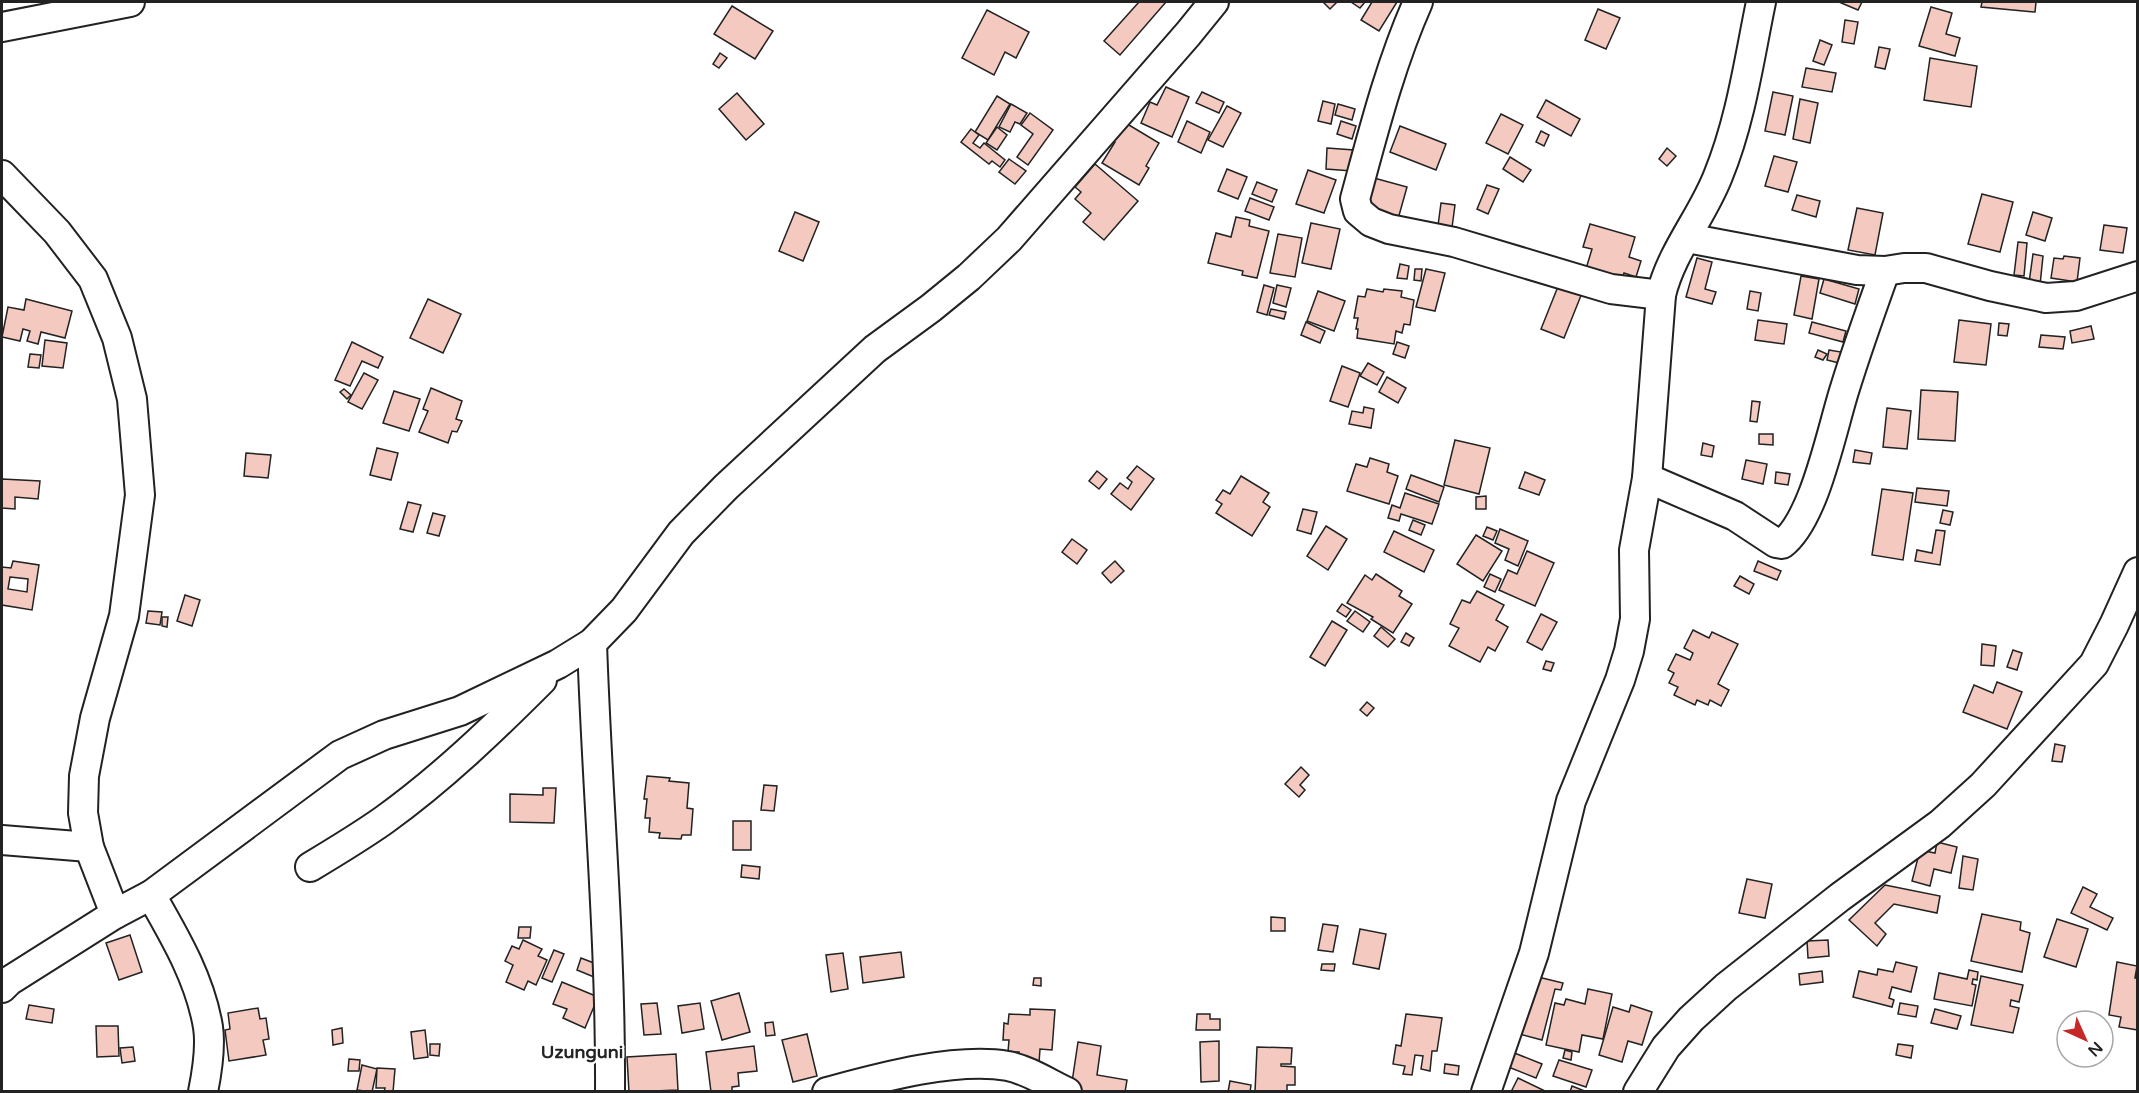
<svg xmlns="http://www.w3.org/2000/svg" width="2139" height="1093" font-family="'Varela Round',sans-serif">
<style>
.building{fill:#f3c9c0;stroke:#222;stroke-width:1.5;fill-rule:evenodd}
.lines{fill:none;stroke-linecap:round;stroke-linejoin:round}
.minor-casing{stroke:#222;stroke-width:32}
.minor{stroke:#fff;stroke-width:28}
.labels{text-anchor:middle;stroke-width:4.5;stroke-linejoin:round;paint-order:stroke}
.quarter-label{font-size:18px;font-weight:bold;fill:#222;stroke:#fff}
</style>
<rect width="100%" height="100%" fill="#fff"/>
<g class="building">
<polygon points="1139,2 1166,2 1120,55 1104,41"/>
<polygon points="1323,2 1337,2 1330,9"/>
<polygon points="1351,2 1365,2 1360,8"/>
<polygon points="1372,2 1397,2 1379,31 1361,20"/>
<polygon points="1839,2 1862,2 1858,10"/>
<polygon points="1982,2 2036,2 2035,12 1981,7"/>
<polygon points="732,6 773,31 755,59 714,34"/>
<polygon points="1931,7 1952,13 1946,34 1960,38 1955,56 1919,46"/>
<polygon points="1598,9 1620,18 1606,49 1585,40"/>
<polygon points="987,10 1029,32 1016,58 1005,52 994,75 962,58"/>
<polygon points="1845,20 1858,22 1854,44 1842,42"/>
<polygon points="1820,40 1832,45 1824,65 1813,61"/>
<polygon points="1879,47 1890,49 1885,69 1875,67"/>
<polygon points="720,53 727,58 719,68 713,64"/>
<polygon points="1930,58 1977,66 1971,107 1924,100"/>
<polygon points="1806,68 1836,73 1832,92 1802,87"/>
<polygon points="1166,87 1189,97 1172,137 1141,123 1150,102 1157,105"/>
<polygon points="1202,92 1224,102 1219,113 1196,103"/>
<polygon points="1773,92 1793,96 1785,135 1765,131"/>
<polygon points="737,93 764,124 746,140 719,109"/>
<polygon points="997,96 1010,104 988,140 975,132"/>
<polygon points="1800,99 1818,103 1810,143 1793,139"/>
<polygon points="1546,100 1580,119 1571,136 1537,117"/>
<polygon points="1323,101 1335,104 1331,124 1318,121"/>
<polygon points="1011,104 1027,113 1020,124 1015,122 1010,132 999,127"/>
<polygon points="1338,104 1355,109 1352,120 1335,115"/>
<polygon points="1227,106 1241,113 1223,147 1208,140"/>
<polygon points="1030,113 1053,130 1028,165 1017,157 1033,134 1021,125"/>
<polygon points="1501,114 1523,125 1508,154 1486,143"/>
<polygon points="1187,121 1210,132 1201,153 1178,142"/>
<polygon points="1341,121 1356,126 1352,139 1337,134"/>
<polygon points="1124,122 1159,143 1146,166 1149,168 1139,185 1102,163 1115,142 1113,141"/>
<polygon points="1400,126 1446,144 1436,170 1390,152"/>
<polygon points="997,127 1007,135 997,150 986,143"/>
<polygon points="971,129 979,135 973,143 980,148 984,143 1005,160 1000,167 992,161 989,164 961,142"/>
<polygon points="1541,131 1549,135 1544,146 1536,142"/>
<polygon points="1327,148 1354,150 1352,171 1326,169"/>
<polygon points="1667,148 1676,156 1667,166 1659,159"/>
<polygon points="1774,156 1797,162 1788,192 1765,186"/>
<polygon points="1510,157 1531,170 1523,182 1503,169"/>
<polygon points="1009,159 1026,171 1015,184 999,172"/>
<polygon points="1095,164 1138,201 1104,240 1083,222 1091,213 1075,199 1081,192 1075,187"/>
<polygon points="1227,169 1247,177 1238,199 1218,191"/>
<polygon points="1308,170 1336,180 1324,213 1296,204"/>
<polygon points="1374,178 1407,187 1398,219 1366,211"/>
<polygon points="1257,182 1277,190 1272,202 1252,194"/>
<polygon points="1487,185 1499,189 1488,214 1477,209"/>
<polygon points="1982,194 2013,202 2000,252 1968,244"/>
<polygon points="1797,195 1820,201 1816,217 1792,210"/>
<polygon points="1250,198 1274,207 1269,220 1245,211"/>
<polygon points="1441,203 1455,205 1451,235 1437,233"/>
<polygon points="1857,208 1883,213 1875,255 1848,250"/>
<polygon points="795,212 819,222 803,261 779,251"/>
<polygon points="2033,212 2052,218 2045,241 2026,235"/>
<polygon points="1236,217 1250,220 1249,226 1269,231 1257,278 1242,275 1243,271 1208,263 1216,233 1231,237"/>
<polygon points="1311,223 1340,229 1331,269 1302,263"/>
<polygon points="1590,224 1635,237 1629,257 1641,261 1636,277 1624,273 1621,283 1585,272 1592,249 1583,247"/>
<polygon points="2104,225 2127,228 2123,253 2100,250"/>
<polygon points="1278,234 1302,238 1295,277 1270,273"/>
<polygon points="2018,242 2027,243 2024,276 2014,275"/>
<polygon points="2033,254 2043,256 2040,285 2029,283"/>
<polygon points="2064,256 2080,258 2077,282 2051,278 2054,258 2063,259"/>
<polygon points="1697,258 1712,262 1705,289 1716,292 1712,304 1686,297"/>
<polygon points="1400,264 1409,266 1407,279 1397,278"/>
<polygon points="1415,269 1422,269 1421,281 1414,280"/>
<polygon points="1426,269 1445,273 1435,311 1416,307"/>
<polygon points="1801,276 1819,279 1812,319 1794,315"/>
<polygon points="1824,279 1859,289 1855,304 1820,293"/>
<polygon points="1559,284 1582,293 1564,338 1541,329"/>
<polygon points="1264,285 1274,288 1267,315 1257,312"/>
<polygon points="1277,285 1291,288 1286,307 1273,303"/>
<polygon points="1367,289 1383,292 1384,289 1402,291 1401,297 1414,300 1410,325 1404,324 1402,333 1396,331 1394,344 1357,338 1358,329 1356,329 1358,318 1354,318 1358,296 1365,297"/>
<polygon points="1318,291 1345,301 1334,331 1307,321"/>
<polygon points="1750,291 1761,293 1758,311 1747,309"/>
<polygon points="26,299 72,311 65,338 41,332 38,344 27,341 30,331 23,329 20,341 2,337 8,307 24,310"/>
<polygon points="428,299 461,314 443,353 410,338"/>
<polygon points="1271,309 1286,312 1284,319 1269,315"/>
<polygon points="1758,320 1787,324 1784,344 1755,340"/>
<polygon points="1959,320 1991,324 1986,365 1954,362"/>
<polygon points="1306,322 1325,331 1320,343 1301,335"/>
<polygon points="1812,322 1846,331 1843,342 1809,333"/>
<polygon points="1999,323 2009,324 2007,336 1998,335"/>
<polygon points="2091,326 2094,339 2072,343 2070,331"/>
<polygon points="2041,335 2065,337 2063,349 2039,347"/>
<polygon points="45,340 67,343 63,368 42,366"/>
<polygon points="352,342 383,357 378,368 362,361 350,386 335,380"/>
<polygon points="1397,342 1409,346 1405,358 1393,354"/>
<polygon points="1818,350 1827,354 1823,360 1815,357"/>
<polygon points="1829,350 1841,352 1839,363 1827,360"/>
<polygon points="30,354 41,355 39,368 28,367"/>
<polygon points="1368,363 1384,372 1377,385 1360,376"/>
<polygon points="1342,366 1360,373 1348,407 1330,401"/>
<polygon points="364,373 378,380 362,409 348,402"/>
<polygon points="1387,377 1406,388 1398,403 1379,392"/>
<polygon points="431,388 462,401 456,419 462,421 457,432 452,431 448,443 419,432 428,411 423,409"/>
<polygon points="344,389 351,395 347,399 340,392"/>
<polygon points="1921,390 1958,392 1955,441 1918,439"/>
<polygon points="394,391 420,399 409,431 383,423"/>
<polygon points="1752,401 1760,402 1757,422 1750,421"/>
<polygon points="1364,407 1374,409 1371,428 1349,424 1352,411 1363,413"/>
<polygon points="1887,408 1911,411 1907,449 1883,447"/>
<polygon points="1759,434 1773,434 1773,445 1759,444"/>
<polygon points="1455,440 1490,448 1479,494 1444,485"/>
<polygon points="1703,443 1714,446 1712,457 1701,455"/>
<polygon points="377,448 398,453 391,480 370,475"/>
<polygon points="1855,450 1872,453 1870,464 1853,462"/>
<polygon points="246,453 271,455 268,478 244,476"/>
<polygon points="1370,458 1389,464 1387,472 1398,476 1389,504 1347,491 1356,464 1367,467"/>
<polygon points="1746,460 1767,464 1763,484 1742,479"/>
<polygon points="1137,466 1154,479 1131,510 1111,494 1120,483 1128,489 1132,482 1127,478"/>
<polygon points="1097,471 1107,479 1099,489 1089,481"/>
<polygon points="1525,472 1545,480 1539,495 1519,488"/>
<polygon points="1776,472 1790,474 1788,485 1775,483"/>
<polygon points="1411,475 1444,487 1439,502 1406,489"/>
<polygon points="1241,476 1269,493 1263,502 1270,507 1252,536 1216,513 1222,504 1216,500 1223,490 1230,494"/>
<polygon points="2,479 40,481 38,499 15,497 15,509 2,508"/>
<polygon points="1917,488 1949,491 1947,506 1915,502"/>
<polygon points="1882,489 1913,493 1903,560 1872,555"/>
<polygon points="1405,493 1439,504 1432,524 1401,514 1399,521 1388,518 1392,505 1400,508"/>
<polygon points="1486,496 1486,509 1476,509 1476,497"/>
<polygon points="408,502 421,505 413,532 400,529"/>
<polygon points="1303,509 1317,512 1311,534 1297,530"/>
<polygon points="1943,510 1953,512 1950,525 1940,523"/>
<polygon points="433,513 445,516 439,536 427,533"/>
<polygon points="1413,520 1425,525 1421,535 1409,530"/>
<polygon points="1326,526 1347,539 1328,570 1307,556"/>
<polygon points="1487,527 1497,531 1493,540 1483,536"/>
<polygon points="1500,529 1528,541 1518,566 1505,560 1509,549 1495,543"/>
<polygon points="1936,530 1945,531 1940,565 1915,561 1917,550 1932,553"/>
<polygon points="1394,531 1434,550 1424,572 1384,552"/>
<polygon points="1476,535 1502,551 1483,581 1457,564"/>
<polygon points="1072,539 1087,550 1077,564 1062,552"/>
<polygon points="1527,551 1554,563 1535,606 1499,590 1508,570 1517,574"/>
<path d="M13 561 39 565 32 610 2 605V567L11 568ZM10 577 28 579 27 592 8 589Z"/>
<polygon points="1115,561 1124,571 1111,583 1102,573"/>
<polygon points="1758,561 1781,571 1777,580 1754,571"/>
<polygon points="1376,574 1402,591 1399,596 1412,604 1393,633 1371,619 1373,617 1347,603 1365,575 1372,580"/>
<polygon points="1490,574 1501,579 1495,592 1484,587"/>
<polygon points="1740,576 1754,584 1749,594 1734,586"/>
<polygon points="1477,591 1504,605 1496,620 1508,627 1495,651 1488,647 1480,662 1449,646 1459,628 1450,624 1462,600 1470,603"/>
<polygon points="185,595 200,600 192,626 177,621"/>
<polygon points="1342,604 1351,610 1346,617 1337,611"/>
<polygon points="148,611 162,612 160,625 146,623"/>
<polygon points="1355,611 1370,622 1363,632 1347,621"/>
<polygon points="1541,614 1557,622 1542,650 1527,642"/>
<polygon points="162,617 168,617 167,627 162,626"/>
<polygon points="1332,621 1347,630 1325,666 1310,657"/>
<polygon points="1381,627 1395,639 1388,647 1374,636"/>
<polygon points="1693,630 1709,638 1712,632 1738,644 1718,684 1729,690 1721,706 1710,700 1708,705 1697,700 1695,705 1674,695 1678,687 1669,683 1674,673 1668,670 1676,654 1690,660 1693,653 1684,648"/>
<polygon points="1406,633 1414,638 1409,646 1401,642"/>
<polygon points="1982,644 1996,646 1994,666 1981,665"/>
<polygon points="2013,650 2022,653 2017,670 2007,667"/>
<polygon points="1546,661 1554,663 1551,671 1543,669"/>
<polygon points="1997,682 2022,692 2007,729 1963,712 1974,685 1993,693"/>
<polygon points="1367,702 1374,708 1367,716 1360,710"/>
<polygon points="2055,744 2065,746 2062,762 2052,761"/>
<polygon points="1301,767 1309,775 1300,785 1305,790 1299,797 1285,784"/>
<polygon points="647,776 670,778 669,781 689,783 687,808 693,809 691,835 682,835 681,839 659,838 660,833 649,832 650,818 645,818 647,799 644,799"/>
<polygon points="764,785 777,786 774,811 761,810"/>
<polygon points="543,788 556,788 554,823 510,822 510,794 543,795"/>
<rect x="733" y="821" width="18" height="29"/>
<polygon points="1937,842 1957,847 1951,873 1934,869 1930,886 1912,881 1920,850 1935,853"/>
<polygon points="1963,856 1978,859 1973,890 1959,888"/>
<polygon points="742,865 760,867 759,879 741,877"/>
<polygon points="1747,879 1772,884 1765,918 1739,913"/>
<polygon points="1885,885 1940,896 1937,913 1894,904 1875,923 1886,934 1877,946 1849,920"/>
<polygon points="2083,887 2097,894 2090,907 2113,918 2107,930 2071,913"/>
<polygon points="1982,914 2021,922 2020,930 2030,933 2022,972 1971,961"/>
<polygon points="1271,917 1285,918 1285,931 1271,931"/>
<polygon points="2057,919 2088,929 2076,967 2044,957"/>
<polygon points="1323,924 1338,926 1333,952 1318,950"/>
<polygon points="519,927 531,927 530,938 518,938"/>
<polygon points="1360,929 1386,934 1379,969 1353,964"/>
<polygon points="130,935 142,972 119,980 106,943"/>
<polygon points="523,940 542,949 538,956 547,960 536,985 528,981 524,990 506,982 513,965 505,961 512,946 519,949"/>
<polygon points="1828,940 1829,956 1808,958 1807,941"/>
<polygon points="554,950 564,954 552,982 542,978"/>
<polygon points="901,952 904,977 863,983 860,957"/>
<polygon points="843,953 848,989 831,992 826,955"/>
<polygon points="581,958 599,965 594,977 577,970"/>
<polygon points="1896,962 1917,967 1911,992 1892,987 1889,998 1894,1000 1892,1007 1853,997 1859,971 1877,975 1878,969 1893,972"/>
<polygon points="2117,962 2137,966 2135,978 2138,978 2138,1030 2119,1027 2121,1017 2109,1015"/>
<polygon points="1322,964 1335,964 1334,971 1321,970"/>
<polygon points="1969,970 1978,972 1977,980 1973,979 1972,984 1976,985 1972,1006 1934,999 1939,973 1967,979"/>
<polygon points="1822,971 1823,982 1800,985 1799,974"/>
<polygon points="1534,976 1563,983 1561,990 1555,989 1542,1040 1519,1034"/>
<polygon points="1981,976 2023,985 2019,1002 2011,1000 2010,1006 2019,1008 2013,1033 1971,1025"/>
<polygon points="1034,978 1041,978 1041,986 1033,985"/>
<polygon points="562,982 598,997 585,1028 563,1018 567,1009 553,1004"/>
<polygon points="1588,989 1612,994 1603,1039 1582,1035 1579,1052 1546,1045 1555,1003 1564,1005 1566,999 1585,1004"/>
<polygon points="739,993 750,1032 722,1040 711,1001"/>
<polygon points="657,1003 661,1034 644,1035 641,1004"/>
<polygon points="700,1003 704,1029 682,1033 678,1006"/>
<polygon points="1900,1003 1918,1006 1916,1017 1898,1014"/>
<polygon points="29,1005 54,1009 52,1023 26,1019"/>
<polygon points="1631,1005 1652,1012 1642,1045 1628,1041 1622,1062 1599,1055 1613,1007 1629,1012"/>
<polygon points="258,1008 260,1019 266,1018 269,1039 263,1040 266,1055 229,1061 225,1030 230,1029 228,1013"/>
<polygon points="1030,1009 1055,1010 1052,1050 1040,1049 1039,1063 1018,1062 1019,1052 1008,1052 1009,1040 1003,1040 1004,1023 1008,1024 1009,1014 1030,1015"/>
<polygon points="1935,1009 1961,1016 1957,1029 1931,1023"/>
<polygon points="1197,1014 1210,1014 1210,1019 1220,1019 1220,1030 1196,1030"/>
<polygon points="1406,1014 1442,1018 1437,1051 1432,1051 1430,1071 1421,1069 1423,1056 1415,1055 1412,1075 1403,1074 1405,1066 1393,1064 1396,1045 1401,1046"/>
<polygon points="773,1022 775,1035 766,1036 765,1023"/>
<polygon points="96,1026 118,1026 119,1056 97,1057"/>
<polygon points="342,1028 343,1043 333,1045 332,1030"/>
<polygon points="425,1030 428,1057 414,1059 411,1032"/>
<polygon points="807,1034 817,1076 793,1082 782,1040"/>
<polygon points="1219,1041 1219,1081 1201,1082 1200,1042"/>
<polygon points="1078,1042 1101,1046 1097,1075 1127,1080 1125,1092 1088,1092 1071,1089"/>
<polygon points="430,1044 440,1044 439,1056 430,1055"/>
<polygon points="1898,1044 1913,1046 1911,1058 1896,1055"/>
<polygon points="754,1046 757,1071 738,1073 739,1086 732,1087 732,1091 711,1092 706,1052"/>
<polygon points="133,1047 135,1061 122,1063 120,1048"/>
<polygon points="1257,1047 1292,1048 1291,1064 1281,1064 1281,1066 1295,1067 1295,1085 1287,1085 1287,1092 1255,1092"/>
<polygon points="1507,1050 1542,1064 1536,1078 1501,1064"/>
<polygon points="1565,1050 1572,1052 1571,1060 1563,1058"/>
<polygon points="676,1054 678,1090 629,1092 627,1057"/>
<polygon points="349,1059 360,1060 359,1071 348,1071"/>
<polygon points="1559,1060 1592,1070 1586,1087 1553,1076"/>
<polygon points="1445,1064 1459,1066 1458,1075 1444,1073"/>
<polygon points="362,1065 377,1069 372,1092 357,1090"/>
<polygon points="377,1068 395,1069 393,1092 384,1092 385,1088 376,1088"/>
<polygon points="1518,1078 1547,1092 1511,1092"/>
<polygon points="1230,1081 1251,1085 1250,1092 1228,1092"/>
<polygon points="1572,1086 1587,1092 1570,1092"/>
</g>
<g class="lines">
<defs>
<g id="minor">
<path d="M1418 2C1390 65 1373 133 1355 199L1358 211 1371 222 1389 229 1454 242 1611 289 1661 295"/>
<polyline points="2,27 130,2"/>
<polyline points="2,175 57,232 93,279 117,338 132,399 140,495 124,616 95,718 84,776 83,813 89,847 115,914"/>
<polyline points="1687,238 1857,270 1885,271 1904,268 1926,268 1990,286 2046,298 2076,296 2138,276"/>
<path d="M1647 478 1735 516 1776 543 1782 544C1815 519 1832 428 1845 388 1857 349 1871 310 1885 271"/>
<path d="M592 643C597 793 611 942 610 1092"/>
<polyline points="2,840 89,847"/>
<path d="M310 867C335 852 360 837 384 820 441 779 492 730 542 680"/>
<path d="M151 895C175 937 200 979 208 1027 211 1047 207 1072 203 1092"/>
<polyline points="2,988 9,981 115,914 151,895 340,755 384,735 460,711 558,664 592,643 624,610 681,533 726,487 875,349 931,308 969,277 1009,239 1188,34 1214,2"/>
<path d="M827 1092C879 1078 954 1057 1008 1066 1028 1070 1048 1083 1067 1092"/>
<path d="M1486 1092 1534 953 1571 801 1620 680 1629 651 1635 619 1634 550 1647 478 1661 295C1671 252 1702 217 1718 176 1741 120 1749 60 1761 2"/>
<polyline points="1638,1092 1666,1047 1691,1019 1726,987 1840,897 1940,824 1983,785 2094,664 2114,625 2138,572"/>
</g>
</defs>
<use href="#minor" class="minor-casing"/>
<use href="#minor" class="minor"/>
</g>
<g class="labels">
<g class="quarter-label">
<text x="582" y="1058">Uzunguni</text>
</g>
</g>
<rect width="2139" height="1093" fill="none" stroke="#222222" stroke-width="6"/>
<g transform="translate(2085 1039) rotate(135)"><circle r="28" fill="#ffffff" stroke="#a7a7a7" stroke-width="1.5"/>
<path d="M0-4.5L10 22L0 15L-10 22Z" fill="#c62828"/>
<text y="-9" font-size="16" font-weight="bold" text-anchor="middle" fill="#222222">N</text>
</g>
</svg>
